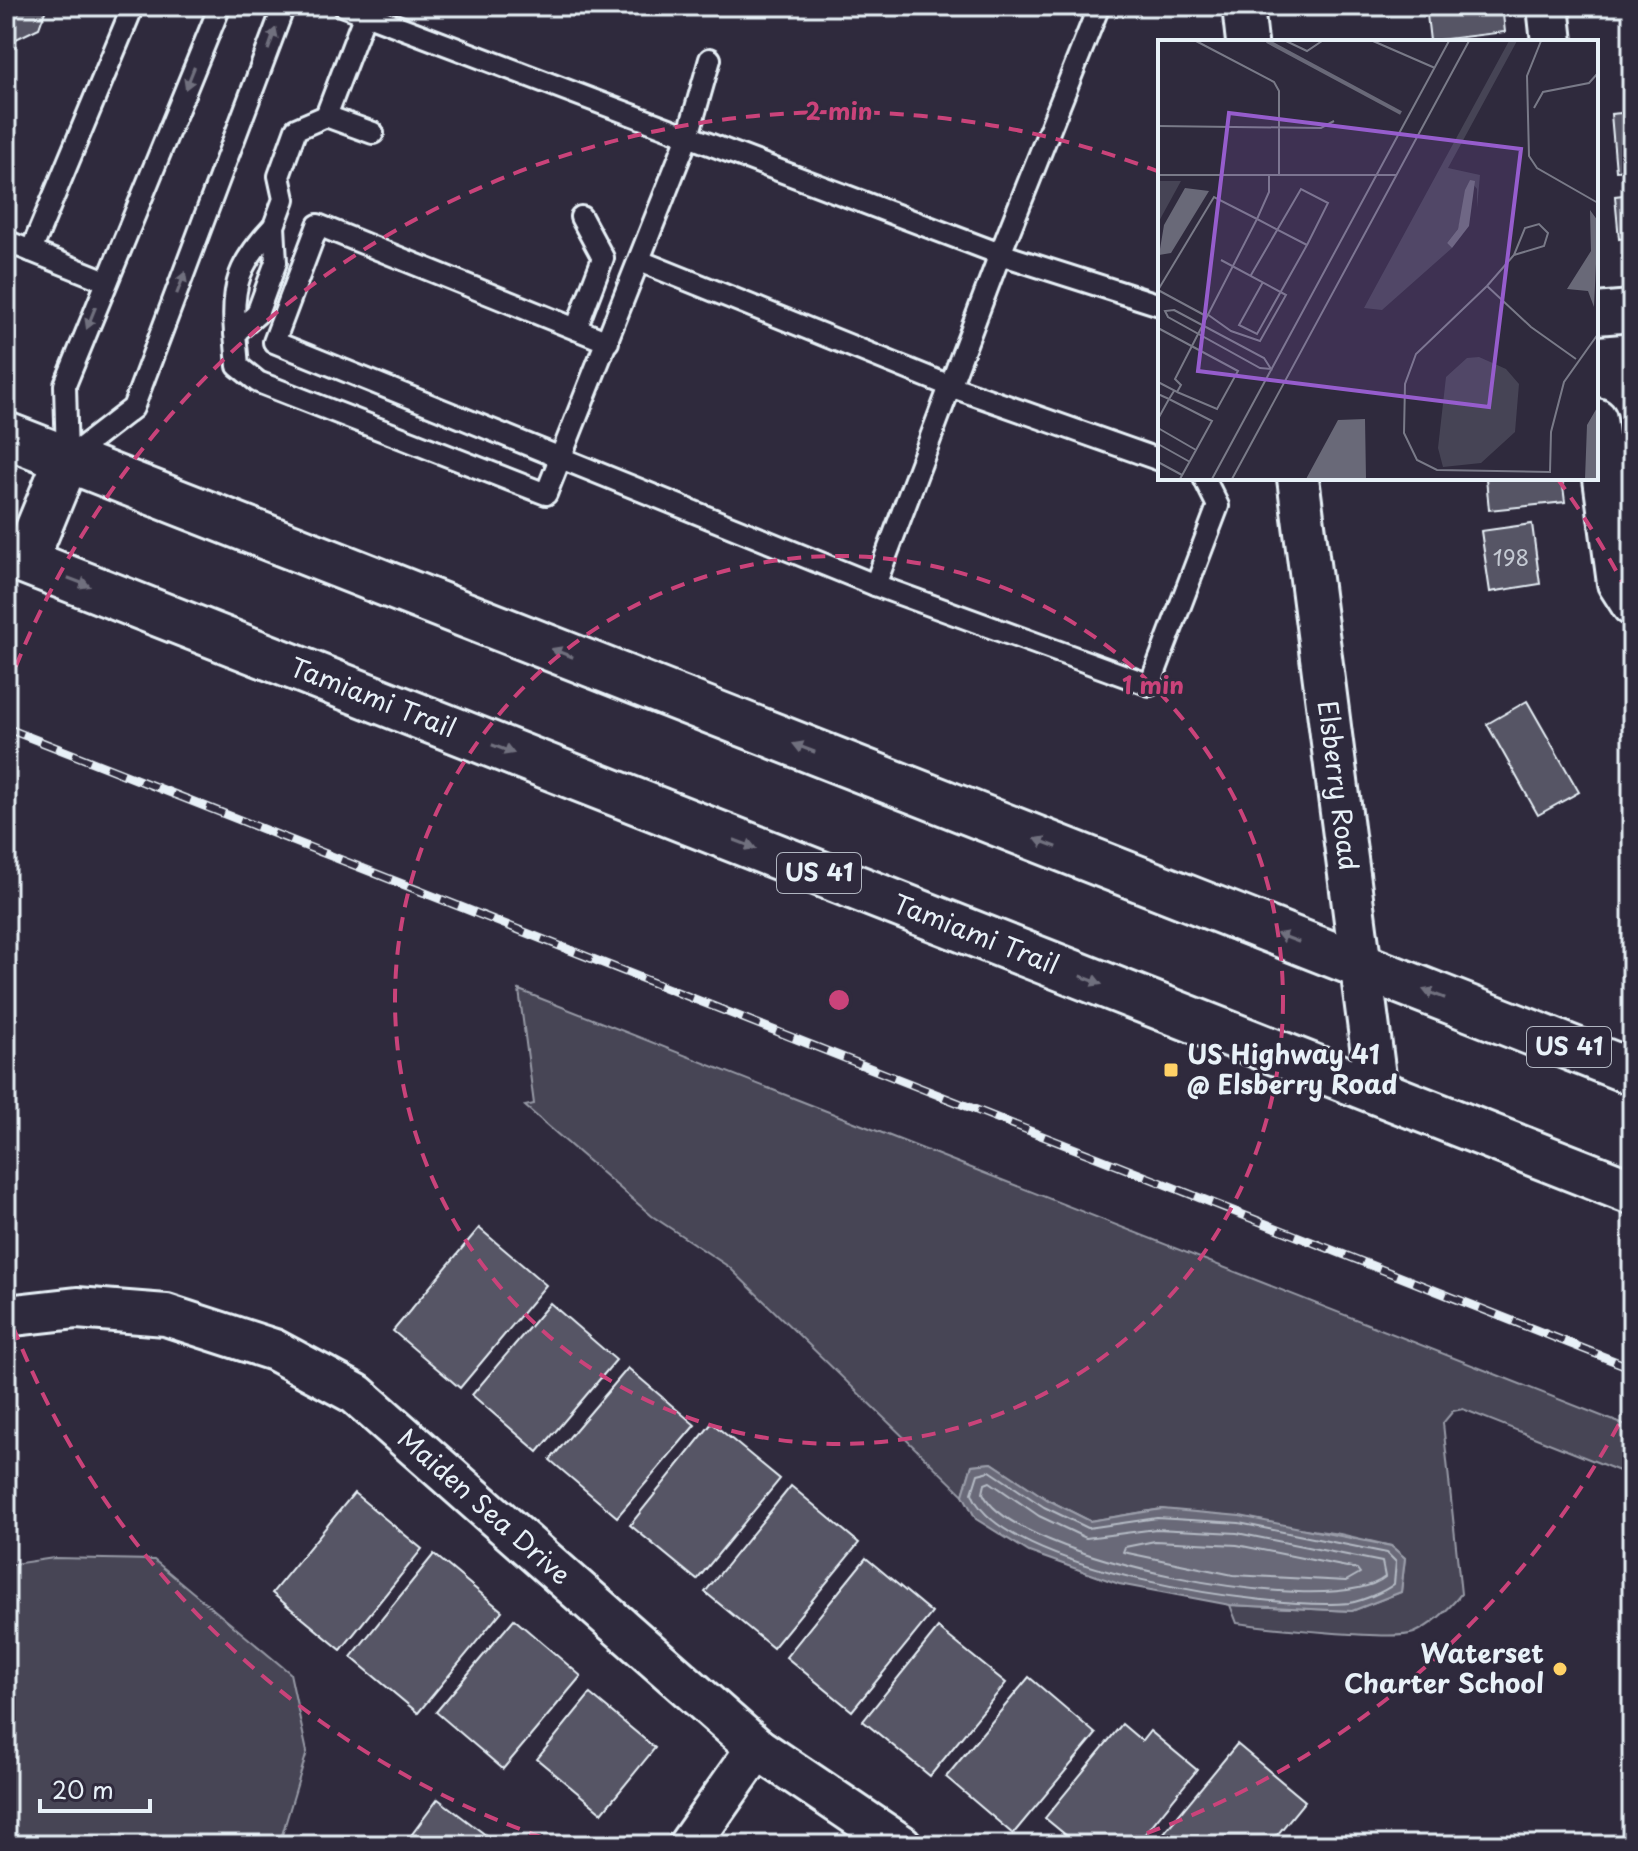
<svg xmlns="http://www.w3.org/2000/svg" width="1638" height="1851" font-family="'Playpen Sans',sans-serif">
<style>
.green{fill:#464455;stroke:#979aa6;stroke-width:2}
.water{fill:#696978;stroke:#9c9fab;stroke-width:2}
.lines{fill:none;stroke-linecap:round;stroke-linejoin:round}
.shore{stroke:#b5bbc5;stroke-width:2}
.building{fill:#575565;stroke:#e8f1f8;stroke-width:2}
.service-casing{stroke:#e8f1f8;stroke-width:26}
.minor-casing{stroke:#e8f1f8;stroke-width:46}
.primary-casing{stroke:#e8f1f8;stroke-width:50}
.service{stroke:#2f2a3d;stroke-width:20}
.minor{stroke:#2f2a3d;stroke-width:40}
.primary{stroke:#2f2a3d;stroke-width:44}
.rail-casing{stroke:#e8f1f8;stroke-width:9}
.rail{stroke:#2f2a3d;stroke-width:6;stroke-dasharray:18;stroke-linecap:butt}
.oneway{fill:#70707e}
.ring{fill:none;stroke:#ca437a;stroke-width:4;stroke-dasharray:14 10}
.poi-dot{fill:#ffd166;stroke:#2f2a3d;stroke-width:3}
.labels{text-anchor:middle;stroke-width:6;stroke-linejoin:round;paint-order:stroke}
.number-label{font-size:22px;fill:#c4cad3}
.shield{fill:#2f2a3d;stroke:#b0b5c0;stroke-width:2}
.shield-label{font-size:24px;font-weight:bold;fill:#e8f1f8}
.street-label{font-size:26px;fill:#e8f1f8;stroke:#2f2a3d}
.poi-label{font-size:26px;font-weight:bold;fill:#e8f1f8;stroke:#2f2a3d;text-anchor:start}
.inset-river{fill:none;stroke:#696978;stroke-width:4}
.inset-road{fill:none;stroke:#797a88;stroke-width:2}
.view{fill:#965dcd;fill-opacity:0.15;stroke:#965dcd;stroke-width:4}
.inset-edge{fill:none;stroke:#e8f1f8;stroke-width:4}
.centre{fill:#ca437a;stroke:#2f2a3d;stroke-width:4}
.ring-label{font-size:24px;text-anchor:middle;font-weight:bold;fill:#ca437a;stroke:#2f2a3d;stroke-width:6;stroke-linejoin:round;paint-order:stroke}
</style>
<rect width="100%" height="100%" fill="#2f2a3d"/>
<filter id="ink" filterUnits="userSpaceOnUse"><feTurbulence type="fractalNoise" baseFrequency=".0125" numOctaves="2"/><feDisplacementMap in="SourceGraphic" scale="16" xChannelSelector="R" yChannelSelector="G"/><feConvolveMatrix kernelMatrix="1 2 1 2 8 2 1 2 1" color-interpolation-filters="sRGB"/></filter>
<g filter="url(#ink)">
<g class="green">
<path d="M519 990 1632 1428V1476L1463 1409 1453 1411 1443 1423 1461 1594C1448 1610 1434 1624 1414 1633 1394 1641 1265 1627 1237 1623L1230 1605 1352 1611 1401 1592 1405 1558 1391 1546 1340 1534 1161 1509 1090 1521 1048 1500 992 1463 972 1465 963 1495 729 1267 652 1216 525 1106 534 1104Z"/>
<polygon points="54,1558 154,1560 290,1673 307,1752 279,1845 6,1845 6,1565"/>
</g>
<polygon class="water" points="992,1463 1048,1500 1090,1521 1162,1509 1240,1516 1391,1546 1405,1558 1401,1592 1352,1611 1230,1605 1119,1584 1029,1552 976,1519 963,1495 972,1465"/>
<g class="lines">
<g class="shore">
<path d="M990 1471 1044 1507 1088 1528 1157 1518 1239 1523 1387 1553 1396 1562 1394 1584C1384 1592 1362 1601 1349 1603 1274 1611 998 1570 972 1493L978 1474Z"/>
<path d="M990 1482 1039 1516 1086 1538 1156 1529 1237 1533 1382 1562 1385 1577C1331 1622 1011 1559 983 1493L985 1484Z"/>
<polygon points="1155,1541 1237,1545 1357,1569 1360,1573 1346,1581 1233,1575 1123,1552 1125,1547"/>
</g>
</g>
<g class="building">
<polygon points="6,6 47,6 39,28 6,44"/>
<polygon points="1426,6 1502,6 1505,32 1430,41"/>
<polygon points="1632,112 1632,170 1616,171 1611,114"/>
<polygon points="1632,194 1632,237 1619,239 1615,196"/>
<polygon points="1486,478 1562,478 1565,502 1489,510"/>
<polygon points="1532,524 1540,584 1490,592 1481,531"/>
<polygon points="1527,701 1579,792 1538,815 1487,724"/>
<polygon points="479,1228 546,1285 460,1388 393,1331"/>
<polygon points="550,1303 616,1360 538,1452 472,1395"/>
<polygon points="628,1368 695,1425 617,1517 550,1460"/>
<polygon points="712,1423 780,1479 697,1580 630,1525"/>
<polygon points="791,1486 859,1543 773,1648 705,1592"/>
<polygon points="354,1493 422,1549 341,1650 272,1593"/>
<polygon points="434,1554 502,1611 418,1713 351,1657"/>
<polygon points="866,1558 932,1613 852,1711 786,1657"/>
<polygon points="514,1619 581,1676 503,1769 436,1712"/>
<polygon points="938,1628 1006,1683 930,1776 863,1721"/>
<polygon points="1029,1677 1096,1734 1013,1834 946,1777"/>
<polygon points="590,1694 655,1748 602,1813 537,1759"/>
<polygon points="1122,1724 1142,1741 1150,1731 1197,1770 1136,1845 1078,1845 1045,1818"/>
<polygon points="1237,1744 1305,1801 1269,1845 1154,1845"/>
<polygon points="438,1799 499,1845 404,1845"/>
</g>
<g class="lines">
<defs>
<g id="service">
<polyline points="220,6 65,385 67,459 133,408 284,6"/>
<polyline points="344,6 1000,254 1099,6"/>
<polyline points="326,116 365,14"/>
<polyline points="373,133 326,116 296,129 279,176 284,199 274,226 276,262 257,314 235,333 238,366 258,382 546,494 688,136 710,59"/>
<polyline points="6,241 31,251 133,6"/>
<polyline points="31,251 106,281"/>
<polyline points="640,261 950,386 1160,460"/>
<polyline points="576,329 603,258 581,217"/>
<path d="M235 333C231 283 240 262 274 226"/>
<polyline points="608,342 318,225 274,342 875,585 1000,254 1160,305"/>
<polyline points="875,585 1150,685 1218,506 1204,478"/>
</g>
<g id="minor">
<polyline points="1243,6 1247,42"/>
<polyline points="1548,6 1552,42"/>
<polyline points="1596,314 1632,311"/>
<polyline points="1596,419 1618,583 1632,605"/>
<path id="s1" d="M1298 478 1377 1092"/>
<path id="s2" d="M6 1316 77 1308 166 1315 274 1350 356 1394 757 1748 901 1845"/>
<polyline points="689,1845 757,1748"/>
</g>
<g id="primary">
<polyline points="6,435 1632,1072"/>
<path id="s3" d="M6 554 1632 1192"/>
<polyline points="25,561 67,459"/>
</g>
</defs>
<use href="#service" class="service-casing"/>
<use href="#minor" class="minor-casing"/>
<use href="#primary" class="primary-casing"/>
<use href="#service" class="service"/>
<use href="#minor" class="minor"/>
<use href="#primary" class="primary"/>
<defs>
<polyline id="rail" points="6,728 1632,1368"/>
</defs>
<use href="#rail" class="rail-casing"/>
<use href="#rail" class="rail"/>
</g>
<defs><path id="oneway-solid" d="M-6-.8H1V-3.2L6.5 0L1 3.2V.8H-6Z" transform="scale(2)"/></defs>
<g class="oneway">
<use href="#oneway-solid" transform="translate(272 39) rotate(-71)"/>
<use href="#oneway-solid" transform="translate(190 78) rotate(112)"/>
<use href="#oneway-solid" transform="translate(181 283) rotate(-69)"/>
<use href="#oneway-solid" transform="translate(91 318) rotate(112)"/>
<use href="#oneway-solid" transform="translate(79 582) rotate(21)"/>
<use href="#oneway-solid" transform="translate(562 653) rotate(-159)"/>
<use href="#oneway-solid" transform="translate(804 748) rotate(-159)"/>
<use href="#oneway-solid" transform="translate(503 749) rotate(21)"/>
<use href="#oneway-solid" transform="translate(1046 843) rotate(-159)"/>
<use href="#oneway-solid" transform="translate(745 844) rotate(21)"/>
<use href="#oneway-solid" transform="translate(1288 938) rotate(-159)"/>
<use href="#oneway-solid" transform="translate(1091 980) rotate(21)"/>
<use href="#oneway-solid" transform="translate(1434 994) rotate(-159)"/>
</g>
</g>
<g class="ring">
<circle cx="839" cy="1000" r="444"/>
<path d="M1630 1403A888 888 0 0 1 1113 1845M565 1845A888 888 0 0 1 7 1311M7 689A888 888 0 0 1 1157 171M1557 478A888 888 0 0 1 1630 597"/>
</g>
<g class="poi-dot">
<rect x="1163" y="1062" width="16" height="16" rx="4"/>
<circle cx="1560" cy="1669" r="8"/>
</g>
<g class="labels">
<g class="number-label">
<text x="1511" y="566">198</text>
</g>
<g class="shield">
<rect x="777" y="853" width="84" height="40" rx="6"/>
<rect x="1527" y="1027" width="84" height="40" rx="6"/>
</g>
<g class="shield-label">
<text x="819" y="881">US 41</text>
<text x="1569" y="1055">US 41</text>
</g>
<g class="street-label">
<text dy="9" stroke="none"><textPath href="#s3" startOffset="394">Tamiami Trail</textPath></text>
<text dy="9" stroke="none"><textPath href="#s1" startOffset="310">Elsberry Road</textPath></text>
<text dy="9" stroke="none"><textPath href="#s3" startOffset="1042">Tamiami Trail</textPath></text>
<text dy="9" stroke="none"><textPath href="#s2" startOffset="538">Maiden Sea Drive</textPath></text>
</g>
<g class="poi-label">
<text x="1187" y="1064">US Highway 41<tspan x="1187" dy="30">@ Elsberry Road</tspan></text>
<text x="1544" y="1663" text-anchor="end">Waterset<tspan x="1544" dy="30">Charter School</tspan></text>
</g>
</g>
<g transform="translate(1158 40)">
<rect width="440" height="440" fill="#2f2a3d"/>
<path d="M351 1H359L290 128 322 135 319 168V149L312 140 300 189 289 203 294 208 224 270 206 268ZM0 141H23L0 183ZM321 317 348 329 361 344 357 392 323 423 285 427 280 408 288 337 309 318Z" fill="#464455"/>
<path d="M317 141 311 186 294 208 289 203 300 189 307 150 312 140ZM27 148 51 151 13 213 1 215 6 185ZM432 170 440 181 436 267 430 251 409 249 433 211ZM440 366V439H427L429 385ZM207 379 208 439H148L180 380Z" fill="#696978"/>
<path class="inset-river" d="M109 1 243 73"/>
<path class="inset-road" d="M38 1 116 42 121 51V136M128 1 149 11 164 1M215 1 277 28M383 1 369 36 371 116 379 128 440 163M376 68 385 52 431 43 440 33M0 86 163 88 176 81M0 135H238M356 215 386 206 390 193 381 184 367 188 356 215 329 246 258 314 247 344 246 393 259 420 279 430 392 432 393 392 406 342 440 294M93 235 143 149 170 163 149 205M105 242 81 285 99 294 149 205 99 179 111 152V136M329 246 373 287 418 319M16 270 106 318 113 329 102 328 10 277 7 271ZM49 274 73 291 102 301 128 255 63 220M0 288 80 331 59 369 19 352M0 342 19 352 23 345 17 339 99 179 56 157 0 250 48 276M16 351 11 359 54 381 38 410M0 354 11 359 0 379M0 388 38 410 22 439M0 404 32 422M0 422 24 435M54 439 291 1M74 439 311 1"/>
<path class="view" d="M71 73 363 109 331 367 40 331Z"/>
<rect width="440" height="440" class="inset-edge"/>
</g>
<circle cx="839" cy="1000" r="12" class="centre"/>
<g class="ring-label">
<text x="839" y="120">2 min</text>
<text x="1153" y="694">1 min</text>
</g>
<rect width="1638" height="1851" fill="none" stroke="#2f2a3d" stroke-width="32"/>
<rect x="16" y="16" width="1606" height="1819" fill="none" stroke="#e8f1f8" stroke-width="3" filter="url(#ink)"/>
<path d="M40 1799v12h110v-12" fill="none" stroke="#e8f1f8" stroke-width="4"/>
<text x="52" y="1799" font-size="24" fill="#e8f1f8" stroke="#2f2a3d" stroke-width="6" paint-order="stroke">20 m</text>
</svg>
